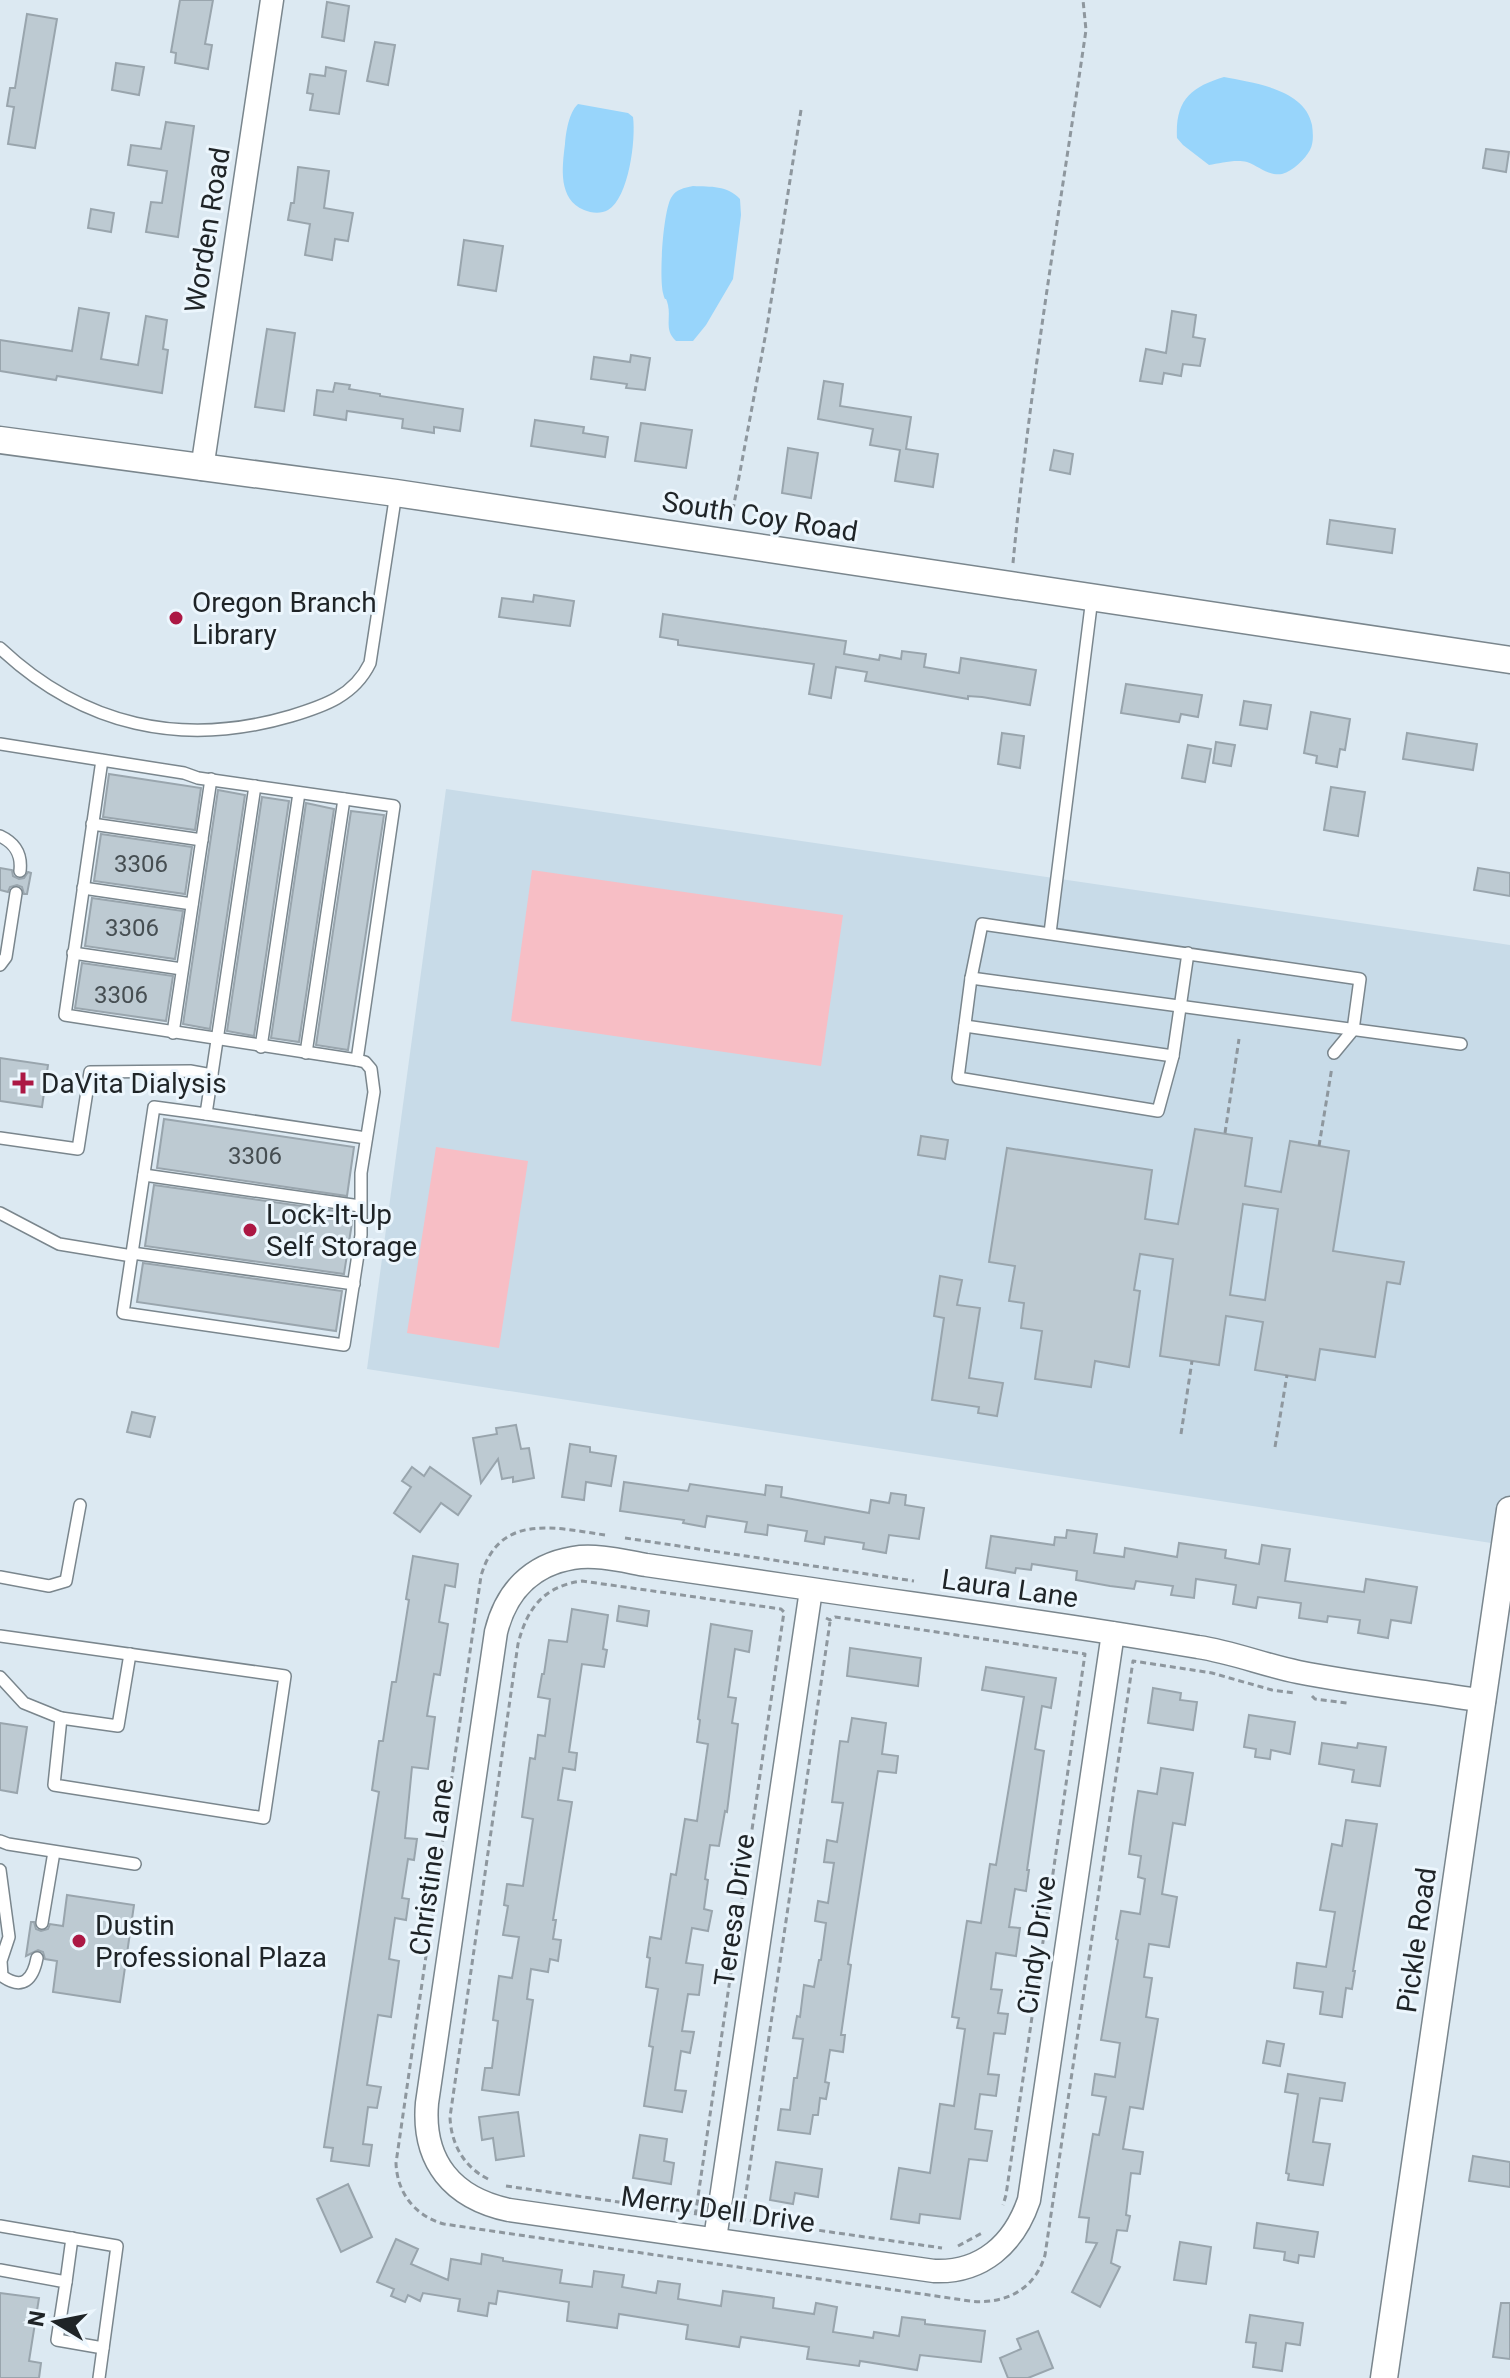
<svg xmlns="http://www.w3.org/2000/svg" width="1510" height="2378" font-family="Roboto,sans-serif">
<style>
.built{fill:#c8dbe8}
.green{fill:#f7bec5}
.water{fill:#98d5fb}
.building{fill:#bdcad2;stroke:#99a5ad;stroke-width:2;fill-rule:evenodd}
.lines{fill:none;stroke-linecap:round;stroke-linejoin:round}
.service-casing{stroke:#7a868d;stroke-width:14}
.minor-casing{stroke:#7a868d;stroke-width:25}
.tertiary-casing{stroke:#7a868d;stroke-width:29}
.path{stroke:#8e979e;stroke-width:3;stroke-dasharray:6 4;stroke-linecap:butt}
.service{stroke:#fff;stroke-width:11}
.minor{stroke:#fff;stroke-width:22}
.tertiary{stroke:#fff;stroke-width:26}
.poi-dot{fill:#ac1844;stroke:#ecf6fd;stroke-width:3}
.labels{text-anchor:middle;stroke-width:6;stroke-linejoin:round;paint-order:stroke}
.number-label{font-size:24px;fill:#464e52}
.street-label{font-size:28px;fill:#1f2427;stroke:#ecf6fd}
.poi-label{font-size:28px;fill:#1f2427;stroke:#ecf6fd;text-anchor:start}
</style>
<rect width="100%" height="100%" fill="#dce9f2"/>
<polygon class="built" points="446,789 1510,945 1510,1510 1504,1545 367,1369"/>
<g class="green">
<polygon points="532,870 843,915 821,1066 511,1021"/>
<polygon points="436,1147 528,1161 499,1348 407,1333"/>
</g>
<g class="water">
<path d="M1224 77C1254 83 1305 89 1312 125 1313 133 1314 142 1310 150 1305 159 1293 171 1282 174 1267 176 1259 166 1247 162 1236 159 1220 163 1209 165L1183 145 1177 138C1175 100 1191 87 1224 77Z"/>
<path d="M578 104 628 113 633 117C636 139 629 198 608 210 601 214 591 213 584 210 558 199 562 168 565 144 566 132 569 112 578 104Z"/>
<path d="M693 186C711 187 727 185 740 199L741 215 733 279 706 325 693 341H676C664 330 671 319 668 305 665 293 666 305 663 293 659 276 663 213 671 198 676 189 684 188 693 186Z"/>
</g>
<g class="building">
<polygon points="180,0 213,0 205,44 212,45 208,69 175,63 176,53 171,52"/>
<polygon points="327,2 349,6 344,41 322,37"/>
<polygon points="27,14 57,19 35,148 8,144 14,107 7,106 10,88 15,88"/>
<polygon points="375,42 395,45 388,85 367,81"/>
<polygon points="116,63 144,67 139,95 112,90"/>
<polygon points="326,67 346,71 339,114 310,110 313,94 307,93 310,74 325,76"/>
<polygon points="166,122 194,126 178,237 146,232 151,202 162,203 167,171 128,165 131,145 161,149"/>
<polygon points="1486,149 1509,152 1506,172 1483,168"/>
<polygon points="298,167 329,171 324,208 353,213 348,241 335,239 332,260 305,255 310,224 288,220 291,203 294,203"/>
<polygon points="91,209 114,213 111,232 88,228"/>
<polygon points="464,240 503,246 496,291 458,285"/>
<polygon points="79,308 109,313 101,359 138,365 146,316 167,320 163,349 168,350 162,393 57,376 56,380 0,371 0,340 72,351"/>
<polygon points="1172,311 1196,315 1193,337 1205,339 1200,366 1183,364 1181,376 1164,373 1162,384 1140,381 1146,349 1166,353"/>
<polygon points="267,329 295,333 284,411 255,407"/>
<polygon points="631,355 650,358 645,390 626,388 627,384 591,379 594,357 630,362"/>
<polygon points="824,381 843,384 840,406 911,417 906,449 938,454 933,487 895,481 900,450 870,445 873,429 818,419"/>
<polygon points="335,383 350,385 349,389 380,394 380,396 463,409 460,431 434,427 434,433 402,428 403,419 347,411 346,420 314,415 317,390 333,392"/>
<polygon points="535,420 584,427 583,433 608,437 605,457 531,446"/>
<polygon points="641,423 692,430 686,468 635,461"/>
<polygon points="788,448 818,453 811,498 782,493"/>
<polygon points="1054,450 1073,454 1070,474 1050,470"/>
<polygon points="1330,520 1395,529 1392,553 1327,544"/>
<polygon points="534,595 574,601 570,626 499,617 502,598 533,602"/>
<polygon points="663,614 846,641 844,654 879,660 880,655 901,659 902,651 926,654 924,667 959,673 961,658 1036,670 1030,705 982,697 968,696 968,699 865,681 867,672 836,667 831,698 809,694 814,664 678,645 678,640 660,637"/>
<polygon points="1126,684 1202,695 1198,717 1181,714 1179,722 1121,713"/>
<polygon points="1244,701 1271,705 1267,729 1240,725"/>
<polygon points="1311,712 1350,719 1345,750 1340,749 1337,767 1316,763 1317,756 1304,753"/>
<polygon points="1002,733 1024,736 1020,768 998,764"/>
<polygon points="1407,733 1477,744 1473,770 1403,759"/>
<polygon points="1216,742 1235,745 1231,766 1213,763"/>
<polygon points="1188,745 1211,749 1205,782 1182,778"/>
<polygon points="109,774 201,788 195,830 103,817"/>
<polygon points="1331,787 1365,792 1358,836 1324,830"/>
<polygon points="218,790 245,795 210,1029 183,1024"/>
<polygon points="262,797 289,801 254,1036 227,1031"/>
<polygon points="306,803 334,809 299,1042 271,1038"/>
<polygon points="351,811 384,815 348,1050 316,1045"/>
<polygon points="101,834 192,847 185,894 94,881"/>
<polygon points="0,868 12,870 13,876 19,879 24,878 28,872 31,873 27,894 24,894 22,887 17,885 10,887 8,892 0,890"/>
<polygon points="1478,868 1510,873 1510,896 1474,890"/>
<polygon points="92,898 183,911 175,959 85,946"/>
<polygon points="82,963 173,976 166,1021 75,1008"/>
<polygon points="0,1058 48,1065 42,1107 0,1101"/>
<polygon points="164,1119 354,1147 347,1196 157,1168"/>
<path d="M1195 1129 1252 1138 1245 1186 1281 1192 1290 1141 1349 1151 1333 1251 1404 1262 1400 1284 1387 1282 1375 1357 1320 1349 1315 1380 1255 1370 1263 1322 1226 1316 1219 1365 1160 1356 1173 1259 1140 1254 1134 1290 1140 1291 1129 1367 1095 1361 1091 1387 1035 1379 1042 1331 1021 1328 1024 1303 1009 1301 1015 1266 989 1262 1007 1148 1152 1170 1145 1219 1178 1224ZM1243 1204 1278 1209 1265 1300 1230 1295Z"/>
<polygon points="921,1136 948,1140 945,1159 918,1155"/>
<polygon points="154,1185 344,1212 344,1217 352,1218 352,1223 344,1274 145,1246"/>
<polygon points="143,1263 342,1291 336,1331 137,1302"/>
<polygon points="940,1276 962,1280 957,1305 980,1308 969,1378 1003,1383 997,1416 978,1413 979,1407 932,1400 944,1318 934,1316"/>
<polygon points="132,1412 155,1417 150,1437 127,1432"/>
<polygon points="516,1425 521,1449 529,1448 534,1478 513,1482 513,1477 502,1479 498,1459 481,1483 473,1438 497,1434 496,1428"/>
<polygon points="570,1444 590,1447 590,1452 616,1456 611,1486 586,1482 584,1500 562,1497"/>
<polygon points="412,1467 424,1476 430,1467 471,1496 458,1515 441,1503 420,1532 394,1513 411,1487 402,1481"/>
<polygon points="624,1482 688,1491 690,1484 765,1495 766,1485 782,1487 781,1497 869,1513 871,1500 889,1503 891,1493 906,1495 905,1505 924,1508 919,1539 889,1535 886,1553 863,1549 864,1543 825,1537 824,1544 805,1541 807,1531 768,1525 767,1535 745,1532 747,1522 707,1516 705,1527 683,1523 684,1520 620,1511"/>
<polygon points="1067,1530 1097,1534 1094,1553 1124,1557 1125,1548 1177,1557 1179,1543 1226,1550 1225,1558 1259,1564 1262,1545 1290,1549 1285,1581 1364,1592 1366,1579 1417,1587 1411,1623 1391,1620 1388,1638 1358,1633 1360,1620 1328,1616 1327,1622 1299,1618 1301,1603 1258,1597 1256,1608 1233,1604 1236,1585 1196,1579 1194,1598 1171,1595 1173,1586 1136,1581 1134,1589 1110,1586 1076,1580 1077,1571 1032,1564 1031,1570 1016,1568 1015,1573 986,1568 991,1536 1054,1545 1055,1537 1066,1538"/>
<polygon points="413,1556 458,1564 455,1587 445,1585 439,1622 448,1624 440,1675 434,1674 427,1716 435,1717 428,1769 412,1767 405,1838 417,1839 414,1860 408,1859 402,1898 409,1899 406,1920 395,1918 389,1959 399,1961 391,2017 378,2015 367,2085 381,2087 377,2108 368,2107 363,2144 372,2145 369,2166 331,2161 333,2148 324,2147 379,1792 372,1790 379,1741 383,1741 392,1682 396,1682 409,1600 406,1599"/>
<polygon points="619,1606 649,1611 647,1626 617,1621"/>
<polygon points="572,1609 608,1615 603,1649 607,1650 604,1667 582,1664 569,1752 577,1753 575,1770 563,1768 558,1800 572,1802 553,1920 556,1920 553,1939 561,1940 558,1961 550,1959 548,1972 531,1969 527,1999 533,2000 519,2095 482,2090 485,2068 492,2068 498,2021 493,2020 499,1976 512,1978 519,1937 503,1935 508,1906 504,1905 507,1884 523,1886 533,1819 522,1817 530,1758 535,1759 538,1735 545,1736 550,1699 538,1697 542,1674 544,1674 549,1640 567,1642"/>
<polygon points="711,1624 752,1631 749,1652 735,1649 728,1697 736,1698 732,1723 738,1724 727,1812 725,1811 719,1846 710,1845 705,1879 708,1880 704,1909 712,1911 708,1931 692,1928 686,1963 703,1965 699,1995 688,1994 682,2031 694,2032 690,2053 681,2051 675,2090 686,2091 682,2112 644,2106 653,2047 649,2046 658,1989 646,1987 650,1958 647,1957 650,1937 661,1939 671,1874 676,1875 685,1819 697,1821 708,1744 697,1742 700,1720 698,1719"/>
<polygon points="850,1648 921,1658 918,1686 847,1676"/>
<polygon points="986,1667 1056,1678 1051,1708 1042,1706 1035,1749 1044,1751 1027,1870 1029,1870 1026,1891 1015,1889 1009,1927 1020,1928 1016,1956 996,1953 991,1989 1002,1990 998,2013 1008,2014 1005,2034 994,2033 988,2074 999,2075 996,2096 980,2094 975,2129 992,2131 987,2161 969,2159 960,2219 920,2214 919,2223 891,2219 899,2168 930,2173 940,2104 954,2106 965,2029 957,2028 959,2018 952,2017 967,1921 981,1923 990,1864 996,1865 1024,1697 982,1690"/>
<polygon points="1153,1688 1181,1693 1180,1700 1197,1702 1193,1730 1148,1723"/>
<polygon points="1249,1715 1295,1722 1290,1754 1271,1750 1270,1759 1255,1757 1256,1749 1244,1747"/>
<polygon points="852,1718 886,1723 882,1754 898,1756 896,1773 878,1771 848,1964 851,1965 841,2035 845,2035 843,2052 830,2050 825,2082 829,2083 826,2099 820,2098 818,2115 813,2115 810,2134 778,2130 781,2109 790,2110 794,2078 797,2078 803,2039 793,2038 797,2016 800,2017 804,1985 814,1987 819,1960 821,1960 826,1923 815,1921 818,1901 828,1903 834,1863 824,1862 827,1840 837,1842 843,1803 832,1802 840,1741 848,1742"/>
<polygon points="0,1723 27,1727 17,1793 0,1790"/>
<polygon points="1322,1743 1357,1748 1358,1743 1386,1747 1380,1786 1352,1782 1354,1770 1319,1764"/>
<polygon points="1161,1768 1193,1773 1185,1825 1173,1823 1162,1894 1177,1897 1169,1947 1149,1944 1144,1977 1152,1978 1146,2017 1158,2019 1143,2109 1130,2107 1123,2149 1143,2152 1140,2174 1131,2173 1126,2215 1130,2216 1127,2231 1117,2230 1111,2263 1120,2267 1100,2307 1072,2292 1097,2243 1086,2242 1089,2218 1079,2217 1093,2134 1099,2135 1106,2097 1092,2095 1095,2074 1115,2077 1120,2043 1101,2040 1118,1940 1116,1939 1121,1911 1140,1914 1145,1879 1138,1877 1141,1856 1129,1854 1134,1817 1138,1791 1157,1794"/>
<polygon points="1346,1820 1377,1824 1353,1971 1355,1971 1352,1989 1346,1988 1342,2017 1320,2014 1323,1992 1294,1988 1297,1963 1326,1967 1335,1912 1320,1910 1332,1844 1342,1846"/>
<polygon points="67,1895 134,1905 120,2002 53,1992 57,1961 45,1959 43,1952 38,1950 26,1956 31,1922 34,1922 36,1929 41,1931 48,1929 50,1924 63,1926"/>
<polygon points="1267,2041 1284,2044 1280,2066 1263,2063"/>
<polygon points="1288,2074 1345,2083 1342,2101 1320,2098 1313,2142 1330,2144 1323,2185 1288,2180 1289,2174 1286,2173 1298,2094 1285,2092"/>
<polygon points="518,2112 524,2156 496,2160 493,2138 482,2140 479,2117"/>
<polygon points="640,2135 667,2139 664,2161 674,2163 671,2184 633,2178"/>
<polygon points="1473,2156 1510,2162 1510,2187 1469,2181"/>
<polygon points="776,2162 822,2169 818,2197 795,2193 793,2204 770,2200"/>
<polygon points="348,2184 372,2237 341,2252 317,2199"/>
<polygon points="1257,2223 1318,2232 1314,2257 1299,2255 1298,2263 1284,2260 1285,2252 1254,2248"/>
<polygon points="396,2239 418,2249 411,2264 448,2280 451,2259 481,2264 482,2254 503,2258 503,2261 562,2270 560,2283 592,2287 594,2271 624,2275 622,2287 656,2293 658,2281 680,2284 678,2299 721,2306 723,2291 774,2298 773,2308 814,2314 816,2303 837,2307 833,2332 873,2338 874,2332 899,2336 902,2317 925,2320 925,2324 985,2331 981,2362 920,2355 917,2370 860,2361 859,2366 807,2359 809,2347 741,2337 739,2347 686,2339 688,2325 619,2314 617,2328 567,2321 569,2302 498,2291 496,2304 489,2303 487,2316 458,2311 460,2299 423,2293 420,2301 408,2295 405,2302 391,2296 394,2289 377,2282"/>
<polygon points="1180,2242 1211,2247 1206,2284 1174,2280"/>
<polygon points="0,2293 39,2298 29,2361 41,2363 39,2378 0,2378"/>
<polygon points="1501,2303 1510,2303 1510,2359 1493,2357"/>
<polygon points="1250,2315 1303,2323 1300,2345 1286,2343 1282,2371 1253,2367 1256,2343 1246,2342"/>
<polygon points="1038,2331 1053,2368 1028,2378 1008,2378 1000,2358 1021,2349 1017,2339"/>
</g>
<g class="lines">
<defs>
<g id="service">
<path d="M0 648C83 726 182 748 291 716 324 706 354 696 370 663L396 493"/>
<polyline points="0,744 184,773 198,778 394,806 357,1060 65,1015 102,760"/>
<polyline points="255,786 206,1114 154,1107 123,1313 344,1345 361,1235 361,1173 374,1092 371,1069 365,1062 357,1060"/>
<polyline points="92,824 202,840"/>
<path d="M0 836C15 843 22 854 20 871"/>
<polyline points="83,888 192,904"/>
<polyline points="1050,933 1092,598"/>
<polyline points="73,953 182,969"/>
<polyline points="1188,953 1173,1056 1158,1111 958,1078 971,978 982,924 1360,979 1353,1030 1334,1053"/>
<polyline points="0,965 6,957 16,893"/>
<polyline points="971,978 1461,1044"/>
<polyline points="965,1026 1173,1056"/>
<polyline points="173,1033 211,779"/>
<polyline points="261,1047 299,793"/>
<polyline points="306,1053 344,799"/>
<polyline points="206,1114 366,1138"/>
<polyline points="0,1138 78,1149 90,1072 190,1071 212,1075"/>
<polyline points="144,1175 360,1206"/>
<polyline points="0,1213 59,1244 132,1256"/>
<polyline points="132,1253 354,1284"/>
<polyline points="0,1577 49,1586 66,1581 80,1505"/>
<polyline points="0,1636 285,1676 264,1818 54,1785 61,1718 24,1703 0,1677"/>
<polyline points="61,1718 118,1726 130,1654"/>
<polyline points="0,1841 8,1844 135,1864"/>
<path d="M0 1870 9 1937 1 1961 2 1976C23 1991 33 1979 37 1958"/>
<polyline points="42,1923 54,1852"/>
<polyline points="0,2226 117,2246 99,2378"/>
<polyline points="0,2270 66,2282 57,2340 103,2348"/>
<polyline points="66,2282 72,2238"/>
</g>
<g id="minor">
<polyline points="202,469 272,0"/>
<path d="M1113 1633 1029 2200C1014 2244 982 2273 934 2271L509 2210C453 2198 422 2162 427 2103L496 1632C506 1592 531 1565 573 1558 596 1554 623 1561 646 1565 694 1572 742 1579 790 1586 926 1606 1062 1623 1198 1647 1232 1652 1264 1665 1298 1672 1359 1684 1422 1691 1484 1701"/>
<polyline points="715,2239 811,1590"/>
</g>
<g id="tertiary">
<polyline points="0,440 396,493 1510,660"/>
<polyline points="1384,2378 1510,1510"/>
</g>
</defs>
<use href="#service" class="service-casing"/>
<use href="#minor" class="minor-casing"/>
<use href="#tertiary" class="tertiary-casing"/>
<g class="path">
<polyline points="731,520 767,327 801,110"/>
<path d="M1013 563C1030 384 1060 208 1086 30L1083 0"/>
<polyline points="1225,1133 1239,1039"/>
<polyline points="1319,1146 1332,1067"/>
<polyline points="1181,1434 1192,1361"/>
<polyline points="1275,1447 1287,1375"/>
<path d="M605 1535C556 1528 499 1512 481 1576L396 2163C397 2193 415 2216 444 2224L970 2301C1004 2305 1035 2290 1045 2255L1133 1661 1212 1673 1272 1690 1294 1693"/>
<polyline points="625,1538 914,1581"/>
<polyline points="826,1618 830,1620 835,1617 1085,1654 1006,2195 1003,2205"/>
<polyline points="1312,1696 1315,1699 1347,1703"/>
<path d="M488 2179C464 2167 451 2144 450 2117L518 1644C527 1608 544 1586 582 1581L781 1609 784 1612 695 2217"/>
<polyline points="506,2186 697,2213"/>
<polyline points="740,2219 942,2248"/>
<polyline points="742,2220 830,1622"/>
<polyline points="958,2246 982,2233"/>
</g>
<use href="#service" class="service"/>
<use href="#minor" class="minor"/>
<use href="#tertiary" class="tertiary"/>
</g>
<g class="poi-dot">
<circle cx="176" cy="618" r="8"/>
<path d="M19 1071h8v8h8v8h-8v8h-8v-8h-8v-8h8z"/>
<circle cx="250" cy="1230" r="8"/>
<circle cx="79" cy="1941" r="8"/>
</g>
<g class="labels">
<g class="number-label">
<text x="141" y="872">3306</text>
<text x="132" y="936">3306</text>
<text x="121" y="1003">3306</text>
<text x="255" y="1164">3306</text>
</g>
<g class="street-label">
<text transform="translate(207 230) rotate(-81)" y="10">Worden Road</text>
<text transform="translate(760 516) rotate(9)" y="10">South Coy Road</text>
<text transform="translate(1010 1588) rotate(8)" y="10">Laura Lane</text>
<text transform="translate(431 1867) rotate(-82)" y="10">Christine Lane</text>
<text transform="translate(734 1910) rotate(-82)" y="10">Teresa Drive</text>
<text transform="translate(1416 1940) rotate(-82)" y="10">Pickle Road</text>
<text transform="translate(1036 1945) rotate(-82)" y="10">Cindy Drive</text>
<text transform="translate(718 2209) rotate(8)" y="10">Merry Dell Drive</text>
</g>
<g class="poi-label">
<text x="192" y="612">Oregon Branch<tspan x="192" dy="32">Library</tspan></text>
<text x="41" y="1093">DaVita Dialysis</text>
<text x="266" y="1224">Lock-It-Up<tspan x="266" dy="32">Self Storage</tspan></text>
<text x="95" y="1935">Dustin<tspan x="95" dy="32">Professional Plaza</tspan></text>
</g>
</g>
<g transform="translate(56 2322) rotate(280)" stroke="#ecf6fd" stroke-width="6" paint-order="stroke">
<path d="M0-6L14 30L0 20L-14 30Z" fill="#1f2427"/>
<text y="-12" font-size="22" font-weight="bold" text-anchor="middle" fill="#1f2427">N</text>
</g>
</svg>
